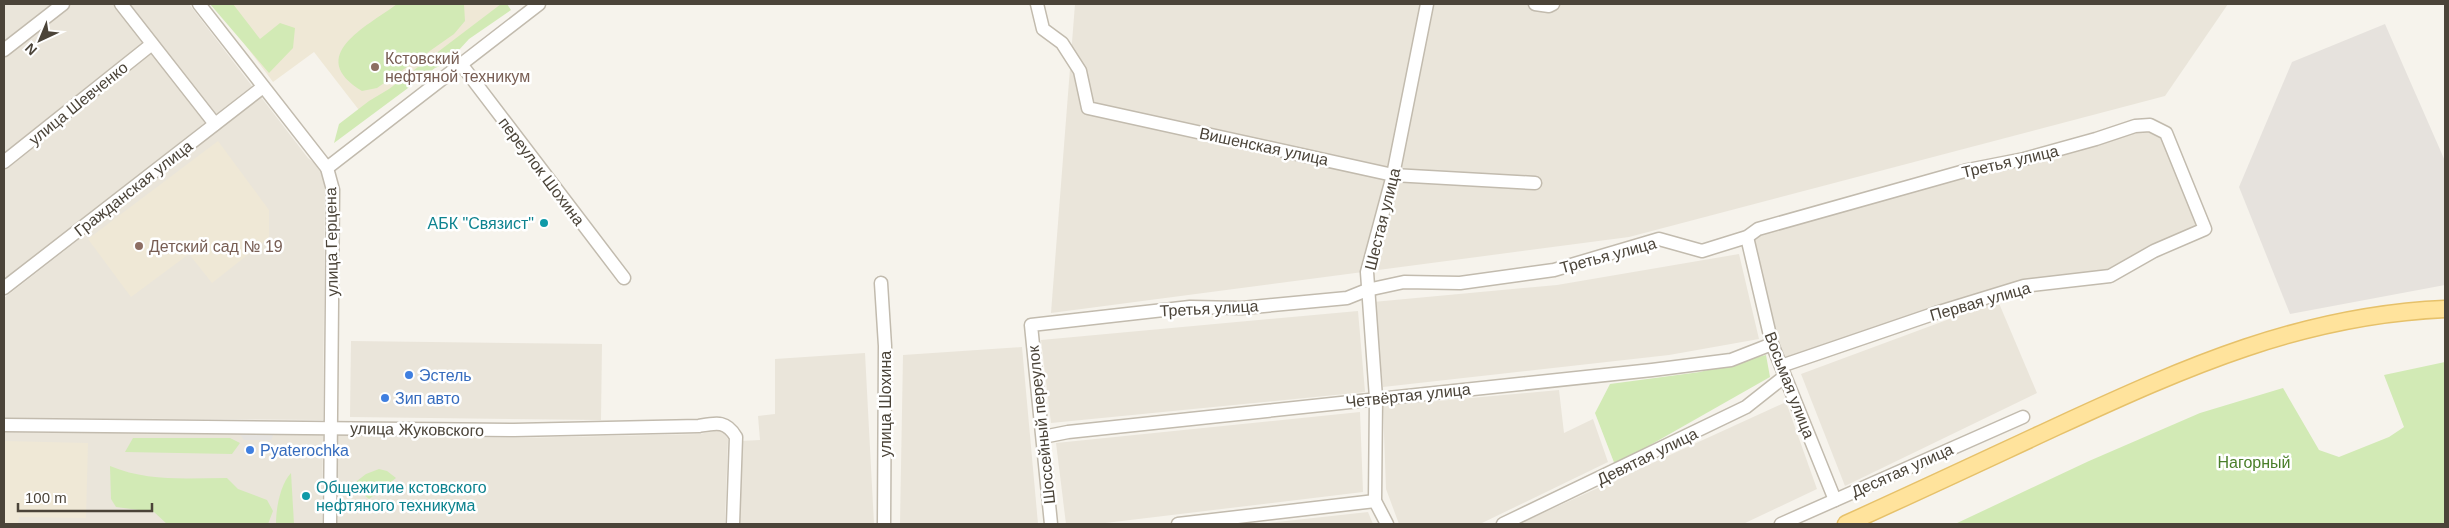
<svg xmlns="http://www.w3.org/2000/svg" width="2449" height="528" font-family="Helvetica,sans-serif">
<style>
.residential{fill:#eae5da}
.industrial{fill:#e6e2dd}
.education{fill:#efe8d6}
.green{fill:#d2eab5}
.parking{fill:#e5e3e0}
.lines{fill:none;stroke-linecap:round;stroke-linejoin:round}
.minor-casing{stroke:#c2bbae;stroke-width:15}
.major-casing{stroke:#e6c16a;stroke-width:19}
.minor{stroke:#fff;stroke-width:12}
.major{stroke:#ffe39c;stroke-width:16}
.education-dot{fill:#8d6e63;stroke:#fff;stroke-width:2}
.culture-dot{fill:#0f9aa8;stroke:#fff;stroke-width:2}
.shop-dot{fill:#3f7fe0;stroke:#fff;stroke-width:2}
.labels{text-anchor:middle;stroke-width:5;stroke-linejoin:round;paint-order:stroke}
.education-label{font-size:16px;fill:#785e54;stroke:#fff;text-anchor:start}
.street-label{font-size:16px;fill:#4b4439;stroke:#fff}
.culture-label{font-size:16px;fill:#0d838f;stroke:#fff;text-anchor:end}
.shop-label{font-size:16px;fill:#366cbe;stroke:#fff;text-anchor:start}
.park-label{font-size:16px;fill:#4a7f2a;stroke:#fff}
</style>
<rect width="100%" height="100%" fill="#f6f3ec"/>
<g class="residential">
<polygon points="4,4 189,4 252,86 4,280"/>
<polygon points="1075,4 2228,4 2165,96 1629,237 1051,313"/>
<polygon points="261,97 308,158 322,169 325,190 323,420 4,418 4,298"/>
<polygon points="2135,126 2166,133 2205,229 2110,276 2024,286 1781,366 1747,237"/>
<polygon points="1739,254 1759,339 1669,355 1383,387 1373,302 1557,285"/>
<polygon points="1998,301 2037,393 1845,486 1801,374"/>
<polygon points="1358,311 1365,392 1051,423 1041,340"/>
<polygon points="351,341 602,344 601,420 350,417"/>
<polygon points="1022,347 1038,524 900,524 903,355"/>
<polygon points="865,353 874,524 740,524 740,441 760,440 758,416 775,414 775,359"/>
<polygon points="1559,390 1564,433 1593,419 1608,462 1480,524 1399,524 1386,489 1383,406"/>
<polygon points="1786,402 1817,489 1743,524 1519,524"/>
<polygon points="1360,412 1363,492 1097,524 1066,524 1056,443"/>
<polygon points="721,430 728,439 725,524 337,524 338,435 514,438 699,434"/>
<polygon points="4,432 323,435 322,524 4,524"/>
<polygon points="1368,512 1373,524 1259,524"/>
</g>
<polygon class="industrial" points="2385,24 2445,161 2445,285 2290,314 2239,187 2292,62"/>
<g class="education">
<polygon points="215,4 503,4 362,114 314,52 273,82"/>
<polygon points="218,141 269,210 269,238 212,283 189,254 131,297 88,239"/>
<polygon points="4,441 88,443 86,518 19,517 18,524 4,524"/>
</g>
<g class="green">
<polygon points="210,4 233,4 260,39 280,23 295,28 293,48 269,73"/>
<path d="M397 4H464L465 21 454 34 377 88 362 91C305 56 366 27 397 4Z"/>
<polygon points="501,4 507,4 511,10 469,39 447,63 435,68 334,143 339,124 369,101 389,89"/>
<polygon points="1766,355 1770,377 1615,465 1595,413 1610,384 1700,372"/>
<polygon points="2445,362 2445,524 1955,524 2089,461 2200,413 2283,388 2319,450 2339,457 2389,437 2404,427 2384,375"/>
<polygon points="133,438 230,438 240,443 232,454 125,452"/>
<path d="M110 466C148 482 186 478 227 478L238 489 267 500 273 511 268 524H167L154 512 116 507 111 499Z"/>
<polygon points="379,469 387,471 396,478 369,499 356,488 357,481 366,474"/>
<path d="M291 473 294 524H276C276 508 280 485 291 473Z"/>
</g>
<polygon class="parking" points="239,433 274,433 271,440 244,440"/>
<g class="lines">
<defs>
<g id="minor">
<polyline points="121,4 215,124"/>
<polyline points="199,4 327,168 333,190 330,524"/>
<polyline points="1037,4 1043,29 1062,43 1080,71 1088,108 1393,175 1535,183"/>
<polyline points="1535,4 1549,6 1553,4"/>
<polyline points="4,50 63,4"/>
<polyline points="461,64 624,278"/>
<polyline points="4,162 152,44"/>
<polyline points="327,168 539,4"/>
<polyline points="1747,237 1772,344 1835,500"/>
<polyline points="881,283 885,346 884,524"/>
<polyline points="4,288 263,87"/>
<path d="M4 425 514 430 699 426C716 423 726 420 736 437L733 524"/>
<polyline points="1043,437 1068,432 1652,370 1731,360 1772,344"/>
<polyline points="1051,524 1031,325 1190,307 1242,308 1347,298 1367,290 1404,282 1460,283 1554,270 1659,239 1702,251 1747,237 1758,229 1968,170 2024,159 2096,139 2135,126 2150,125 2166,133 2205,229 2154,251 2110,276 2024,286 1936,313 1781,366"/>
<polyline points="1178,524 1375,501"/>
<polyline points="1387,524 1375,501 1376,398 1367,272 1393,175 1427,4"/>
<polyline points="1503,524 1746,407 1784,377"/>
<polyline points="1781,524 2023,417"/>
</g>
<path id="major" d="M1846 524C1917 492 1987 459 2058 426 2186 367 2302 315 2445 309"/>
</defs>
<use href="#minor" class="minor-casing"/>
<use href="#major" class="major-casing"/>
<use href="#minor" class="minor"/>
<use href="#major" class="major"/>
</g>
<g class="education-dot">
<circle cx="375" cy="67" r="5"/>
<circle cx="139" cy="246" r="5"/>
</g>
<g class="culture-dot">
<circle cx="544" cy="223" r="5"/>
<circle cx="306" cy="496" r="5"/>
</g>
<g class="shop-dot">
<circle cx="409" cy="375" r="5"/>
<circle cx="385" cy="398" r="5"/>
<circle cx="250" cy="450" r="5"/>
</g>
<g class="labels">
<g class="education-label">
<text x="385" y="64">Кстовский<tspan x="385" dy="18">нефтяной техникум</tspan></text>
<text x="149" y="252">Детский сад № 19</text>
</g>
<g class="street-label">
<text transform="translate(78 103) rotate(-39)" y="6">улица Шевченко</text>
<text transform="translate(1264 146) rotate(12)" y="6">Вишенская улица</text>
<text transform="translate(2010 161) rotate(-13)" y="6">Третья улица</text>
<text transform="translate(542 171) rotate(53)" y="6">переулок Шохина</text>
<text transform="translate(133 188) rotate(-38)" y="6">Гражданская улица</text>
<text transform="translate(1382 219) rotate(-76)" y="6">Шестая улица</text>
<text transform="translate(331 242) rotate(-91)" y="6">улица Герцена</text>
<text transform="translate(1608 255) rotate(-15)" y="6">Третья улица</text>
<text transform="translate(1980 301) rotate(-16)" y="6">Первая улица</text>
<text transform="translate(1209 308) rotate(-3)" y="6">Третья улица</text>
<text transform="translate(1790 385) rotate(69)" y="6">Восьмая улица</text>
<text transform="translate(1408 395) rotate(-6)" y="6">Четвёртая улица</text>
<text transform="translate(885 404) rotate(-90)" y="6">улица Шохина</text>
<text transform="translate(1041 425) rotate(-96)" y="6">Шоссейный переулок</text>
<text transform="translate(417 429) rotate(1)" y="6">улица Жуковского</text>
<text transform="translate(1647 456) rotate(-26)" y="6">Девятая улица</text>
<text transform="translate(1902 470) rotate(-24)" y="6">Десятая улица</text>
</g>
<g class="culture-label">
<text x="534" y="229">АБК "Связист"</text>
<text x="316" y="493" text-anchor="start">Общежитие кстовского<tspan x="316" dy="18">нефтяного техникума</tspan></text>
</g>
<g class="shop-label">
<text x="419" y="381">Эстель</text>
<text x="395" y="404">Зип авто</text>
<text x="260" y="456">Pyaterochka</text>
</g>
<g class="park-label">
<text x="2254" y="468">Нагорный</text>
</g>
</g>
<rect width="2449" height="528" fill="none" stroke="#4b4439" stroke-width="10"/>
<g transform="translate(40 40) rotate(224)" stroke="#ffffff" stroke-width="4" paint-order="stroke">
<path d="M0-4L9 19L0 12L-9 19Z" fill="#4b4439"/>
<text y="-8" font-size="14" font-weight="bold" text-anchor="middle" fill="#4b4439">N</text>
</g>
<path d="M18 503v8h134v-8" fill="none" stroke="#4b4439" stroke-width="2.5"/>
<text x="25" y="503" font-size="15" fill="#4b4439" stroke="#ffffff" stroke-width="4" paint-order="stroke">100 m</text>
</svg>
